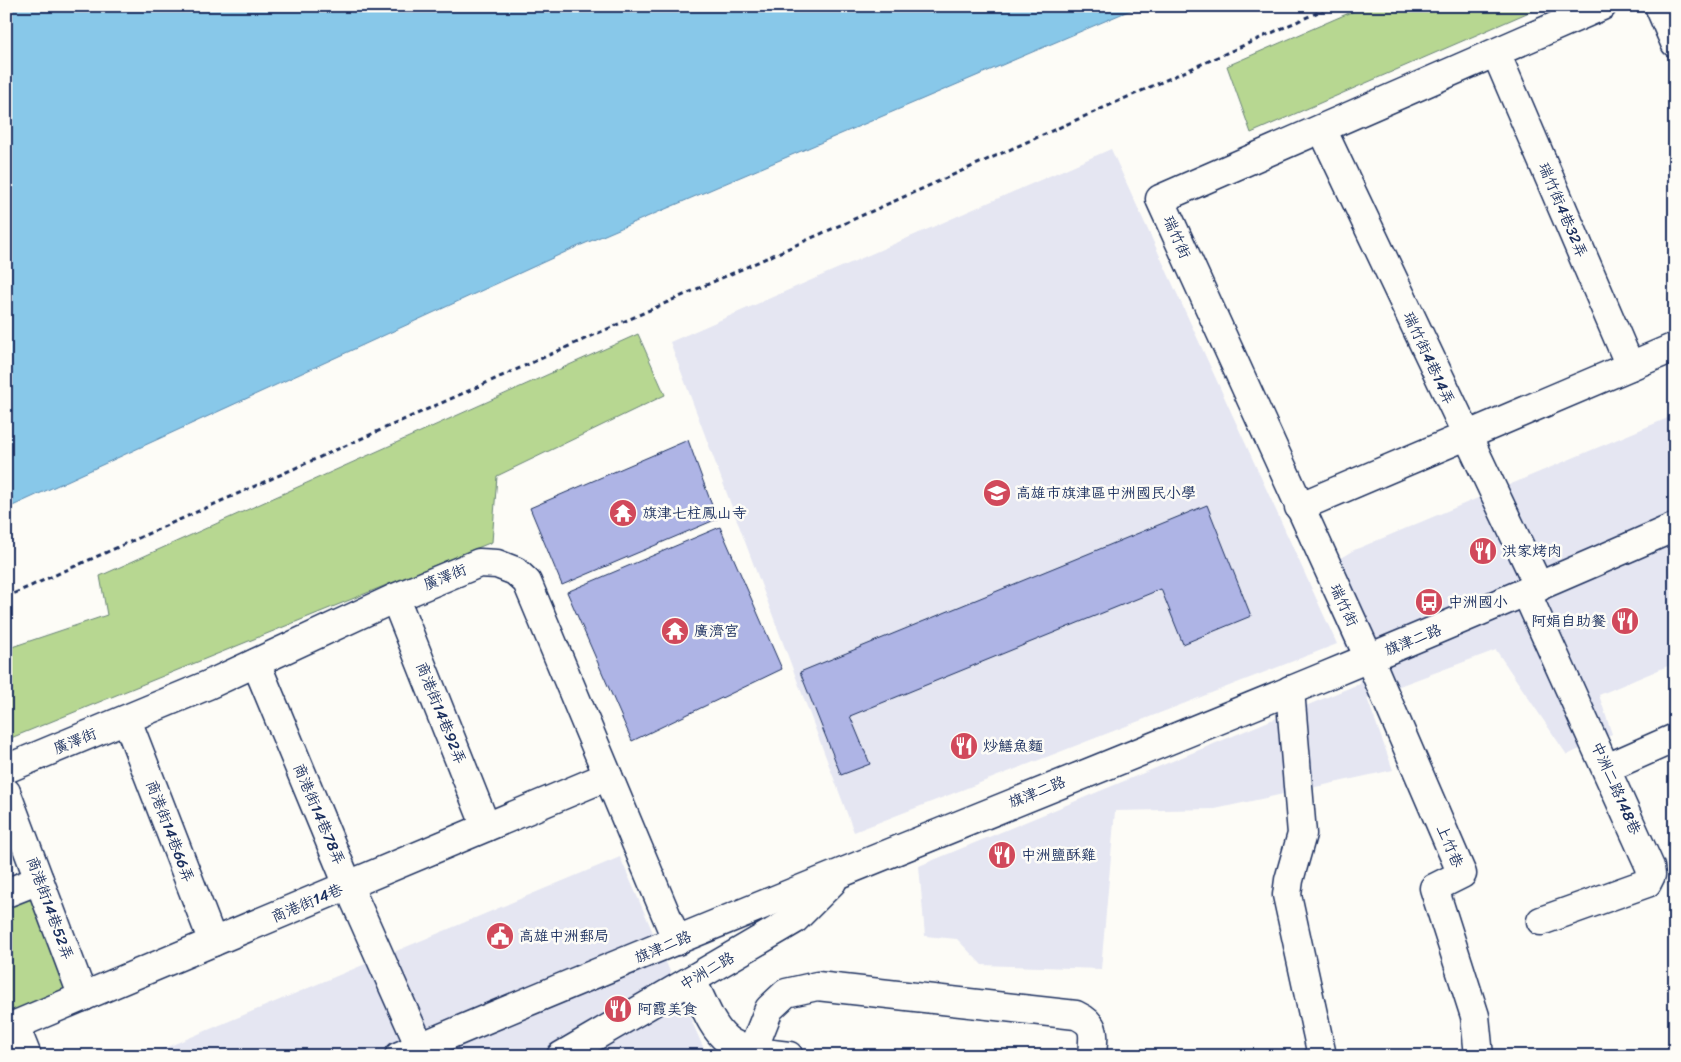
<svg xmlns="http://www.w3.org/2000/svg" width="1681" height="1062" font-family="Sriracha,'LXGW WenKai TC',sans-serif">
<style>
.built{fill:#e5e6f2}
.green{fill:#b7d791;stroke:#698378}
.water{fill:#88c8e9;stroke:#5c8bb1}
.building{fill:#aeb4e5;stroke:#1b2f5e}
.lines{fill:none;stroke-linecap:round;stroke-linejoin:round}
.minor-casing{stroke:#1b2f5e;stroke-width:31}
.path{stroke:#1b2f5e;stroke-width:3;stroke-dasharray:5 4;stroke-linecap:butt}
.minor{stroke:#fdfcf7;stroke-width:28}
.labels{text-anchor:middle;stroke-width:5;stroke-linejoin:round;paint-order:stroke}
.street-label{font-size:15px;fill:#1b2f5e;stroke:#fdfcf7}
.poi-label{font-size:15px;fill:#1b2f5e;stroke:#fdfcf7;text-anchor:start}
</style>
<rect width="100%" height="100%" fill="#fdfcf7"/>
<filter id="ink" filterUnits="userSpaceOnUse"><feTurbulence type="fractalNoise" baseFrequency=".02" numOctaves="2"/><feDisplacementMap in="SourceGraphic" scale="10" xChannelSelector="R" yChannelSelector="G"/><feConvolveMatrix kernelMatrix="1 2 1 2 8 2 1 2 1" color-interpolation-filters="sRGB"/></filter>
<g filter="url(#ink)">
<g class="built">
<polygon points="1111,149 1337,644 854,832 670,342"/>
<polygon points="1675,415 1675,663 1599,695 1612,734 1567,755 1496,650 1367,698 1393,770 1215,809 1115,811 1101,969 982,965 957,939 925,936 919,866 1361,683 1315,574 1352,551"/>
<polygon points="620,857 707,1056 146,1056"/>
</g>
<g class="green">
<polygon points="1365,6 1543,6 1251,133 1227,66"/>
<polygon points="638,334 665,395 497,476 492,542 6,740 6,649 107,615 100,576"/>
<polygon points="23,897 39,903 68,984 61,996 6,1018 6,903"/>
</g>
<polygon class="water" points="6,6 1140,6 572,249 6,509"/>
<g class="building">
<polygon points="688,440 717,519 562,585 530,508"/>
<polygon points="1207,505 1251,616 1183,644 1161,589 850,716 870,764 841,775 800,672"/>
<polygon points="720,527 782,669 632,741 567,592"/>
</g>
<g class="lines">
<defs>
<g id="minor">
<polyline points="1659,6 1675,43"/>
<polyline points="1496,53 1630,366"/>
<polyline points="1322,129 1539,587"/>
<polyline points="1299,507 1675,347"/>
<polyline points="1526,592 1650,867 1651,875 1647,883 1541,921"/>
<polyline points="395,598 486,827"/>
<polyline points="256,663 348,885 420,1047"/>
<polyline points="1290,690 1302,834 1289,880 1287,895 1321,1051"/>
<polyline points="127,720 213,942"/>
<polyline points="1607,768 1675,738"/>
<polyline points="6,769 208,685 395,598 479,563 497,564 515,571 527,582 677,941"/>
<polyline points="6,792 83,997"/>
<polyline points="6,893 39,880"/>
<path d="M692 980C720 1040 719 1049 789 1056"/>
<polyline points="15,1026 27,1056"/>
<polyline points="6,1029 608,776"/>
<path d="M752 1052 769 1009 786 993 817 986 1076 1015C1098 1025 1093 1035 1092 1056"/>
<path d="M399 1056C822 875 1254 713 1675 527"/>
<polyline points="561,1056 794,920 832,882"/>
<polyline points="1479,1056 1475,1016 1434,888 1462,874 1369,658 1160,199 1602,6"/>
</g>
</defs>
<use href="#minor" class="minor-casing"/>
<polyline class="path" points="6,597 1332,6"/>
<use href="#minor" class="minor"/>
</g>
</g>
<defs>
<symbol id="school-disc" viewBox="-11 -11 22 22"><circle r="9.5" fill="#d1495b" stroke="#fdfcf7"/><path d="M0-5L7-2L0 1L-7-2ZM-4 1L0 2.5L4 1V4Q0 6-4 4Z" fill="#fff"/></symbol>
<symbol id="temple-disc" viewBox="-11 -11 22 22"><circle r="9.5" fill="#d1495b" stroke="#fdfcf7"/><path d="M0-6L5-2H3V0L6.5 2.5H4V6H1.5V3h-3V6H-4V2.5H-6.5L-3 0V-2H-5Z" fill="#fff"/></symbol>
<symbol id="restaurant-disc" viewBox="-11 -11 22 22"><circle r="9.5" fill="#d1495b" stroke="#fdfcf7"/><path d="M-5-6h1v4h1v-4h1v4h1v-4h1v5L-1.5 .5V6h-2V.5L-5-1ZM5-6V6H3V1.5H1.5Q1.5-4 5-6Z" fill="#fff"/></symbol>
<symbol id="bus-disc" viewBox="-11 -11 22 22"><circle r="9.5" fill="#d1495b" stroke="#fdfcf7"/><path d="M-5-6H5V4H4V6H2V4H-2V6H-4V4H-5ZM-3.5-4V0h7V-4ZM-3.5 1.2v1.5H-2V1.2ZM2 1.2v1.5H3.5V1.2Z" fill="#fff"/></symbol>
<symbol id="civic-disc" viewBox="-11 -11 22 22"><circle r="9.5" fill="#d1495b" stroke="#fdfcf7"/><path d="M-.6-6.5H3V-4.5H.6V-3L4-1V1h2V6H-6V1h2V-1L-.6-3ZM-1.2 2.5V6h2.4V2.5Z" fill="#fff"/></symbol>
</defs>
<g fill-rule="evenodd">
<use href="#school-disc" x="981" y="477" width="32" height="32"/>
<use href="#temple-disc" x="607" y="497" width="32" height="32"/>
<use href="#restaurant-disc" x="1467" y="535" width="32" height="32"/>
<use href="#bus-disc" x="1413" y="586" width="32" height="32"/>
<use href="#restaurant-disc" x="1609" y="605" width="32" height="32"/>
<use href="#temple-disc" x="659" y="615" width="32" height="32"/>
<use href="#restaurant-disc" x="948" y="730" width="32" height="32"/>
<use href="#restaurant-disc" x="986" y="839" width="32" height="32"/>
<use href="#civic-disc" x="484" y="920" width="32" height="32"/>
<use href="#restaurant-disc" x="602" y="993" width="32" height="32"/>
</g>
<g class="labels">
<g class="street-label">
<text transform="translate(1563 210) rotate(67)" y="5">瑞竹街4巷32弄</text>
<text transform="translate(1177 237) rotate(66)" y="5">瑞竹街</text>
<text transform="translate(1429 358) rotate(65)" y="5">瑞竹街4巷14弄</text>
<text transform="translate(445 577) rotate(-22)" y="5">廣澤街</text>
<text transform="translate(1344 605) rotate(65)" y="5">瑞竹街</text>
<text transform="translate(1413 640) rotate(-22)" y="5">旗津二路</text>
<text transform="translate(441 713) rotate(68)" y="5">商港街14巷92弄</text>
<text transform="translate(75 741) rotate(-22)" y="5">廣澤街</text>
<text transform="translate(1616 788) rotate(66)" y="5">中洲二路148巷</text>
<text transform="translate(1037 792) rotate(-22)" y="5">旗津二路</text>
<text transform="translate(319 814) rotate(67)" y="5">商港街14巷78弄</text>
<text transform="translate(170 831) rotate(69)" y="5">商港街14巷66弄</text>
<text transform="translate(1450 846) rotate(67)" y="5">上竹巷</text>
<text transform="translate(307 903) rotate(-23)" y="5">商港街14巷</text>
<text transform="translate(50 908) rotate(70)" y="5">商港街14巷52弄</text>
<text transform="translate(663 947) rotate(-23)" y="5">旗津二路</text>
<text transform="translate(707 971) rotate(-30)" y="5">中洲二路</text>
</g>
<g class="poi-label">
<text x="1016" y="498">高雄市旗津區中洲國民小學</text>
<text x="642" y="518">旗津七柱鳳山寺</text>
<text x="1502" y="556">洪家烤肉</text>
<text x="1448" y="607">中洲國小</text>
<text x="1606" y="626" text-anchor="end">阿娟自助餐</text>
<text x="694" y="636">廣濟宮</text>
<text x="983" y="751">炒鱔魚麵</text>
<text x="1021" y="860">中洲鹽酥雞</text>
<text x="519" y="941">高雄中洲郵局</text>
<text x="637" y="1014">阿霞美食</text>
</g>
</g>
<rect width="1681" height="1062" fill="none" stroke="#fdfcf7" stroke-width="25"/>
<rect x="12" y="12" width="1656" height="1037" fill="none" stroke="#1b2f5e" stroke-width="2" filter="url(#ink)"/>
</svg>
